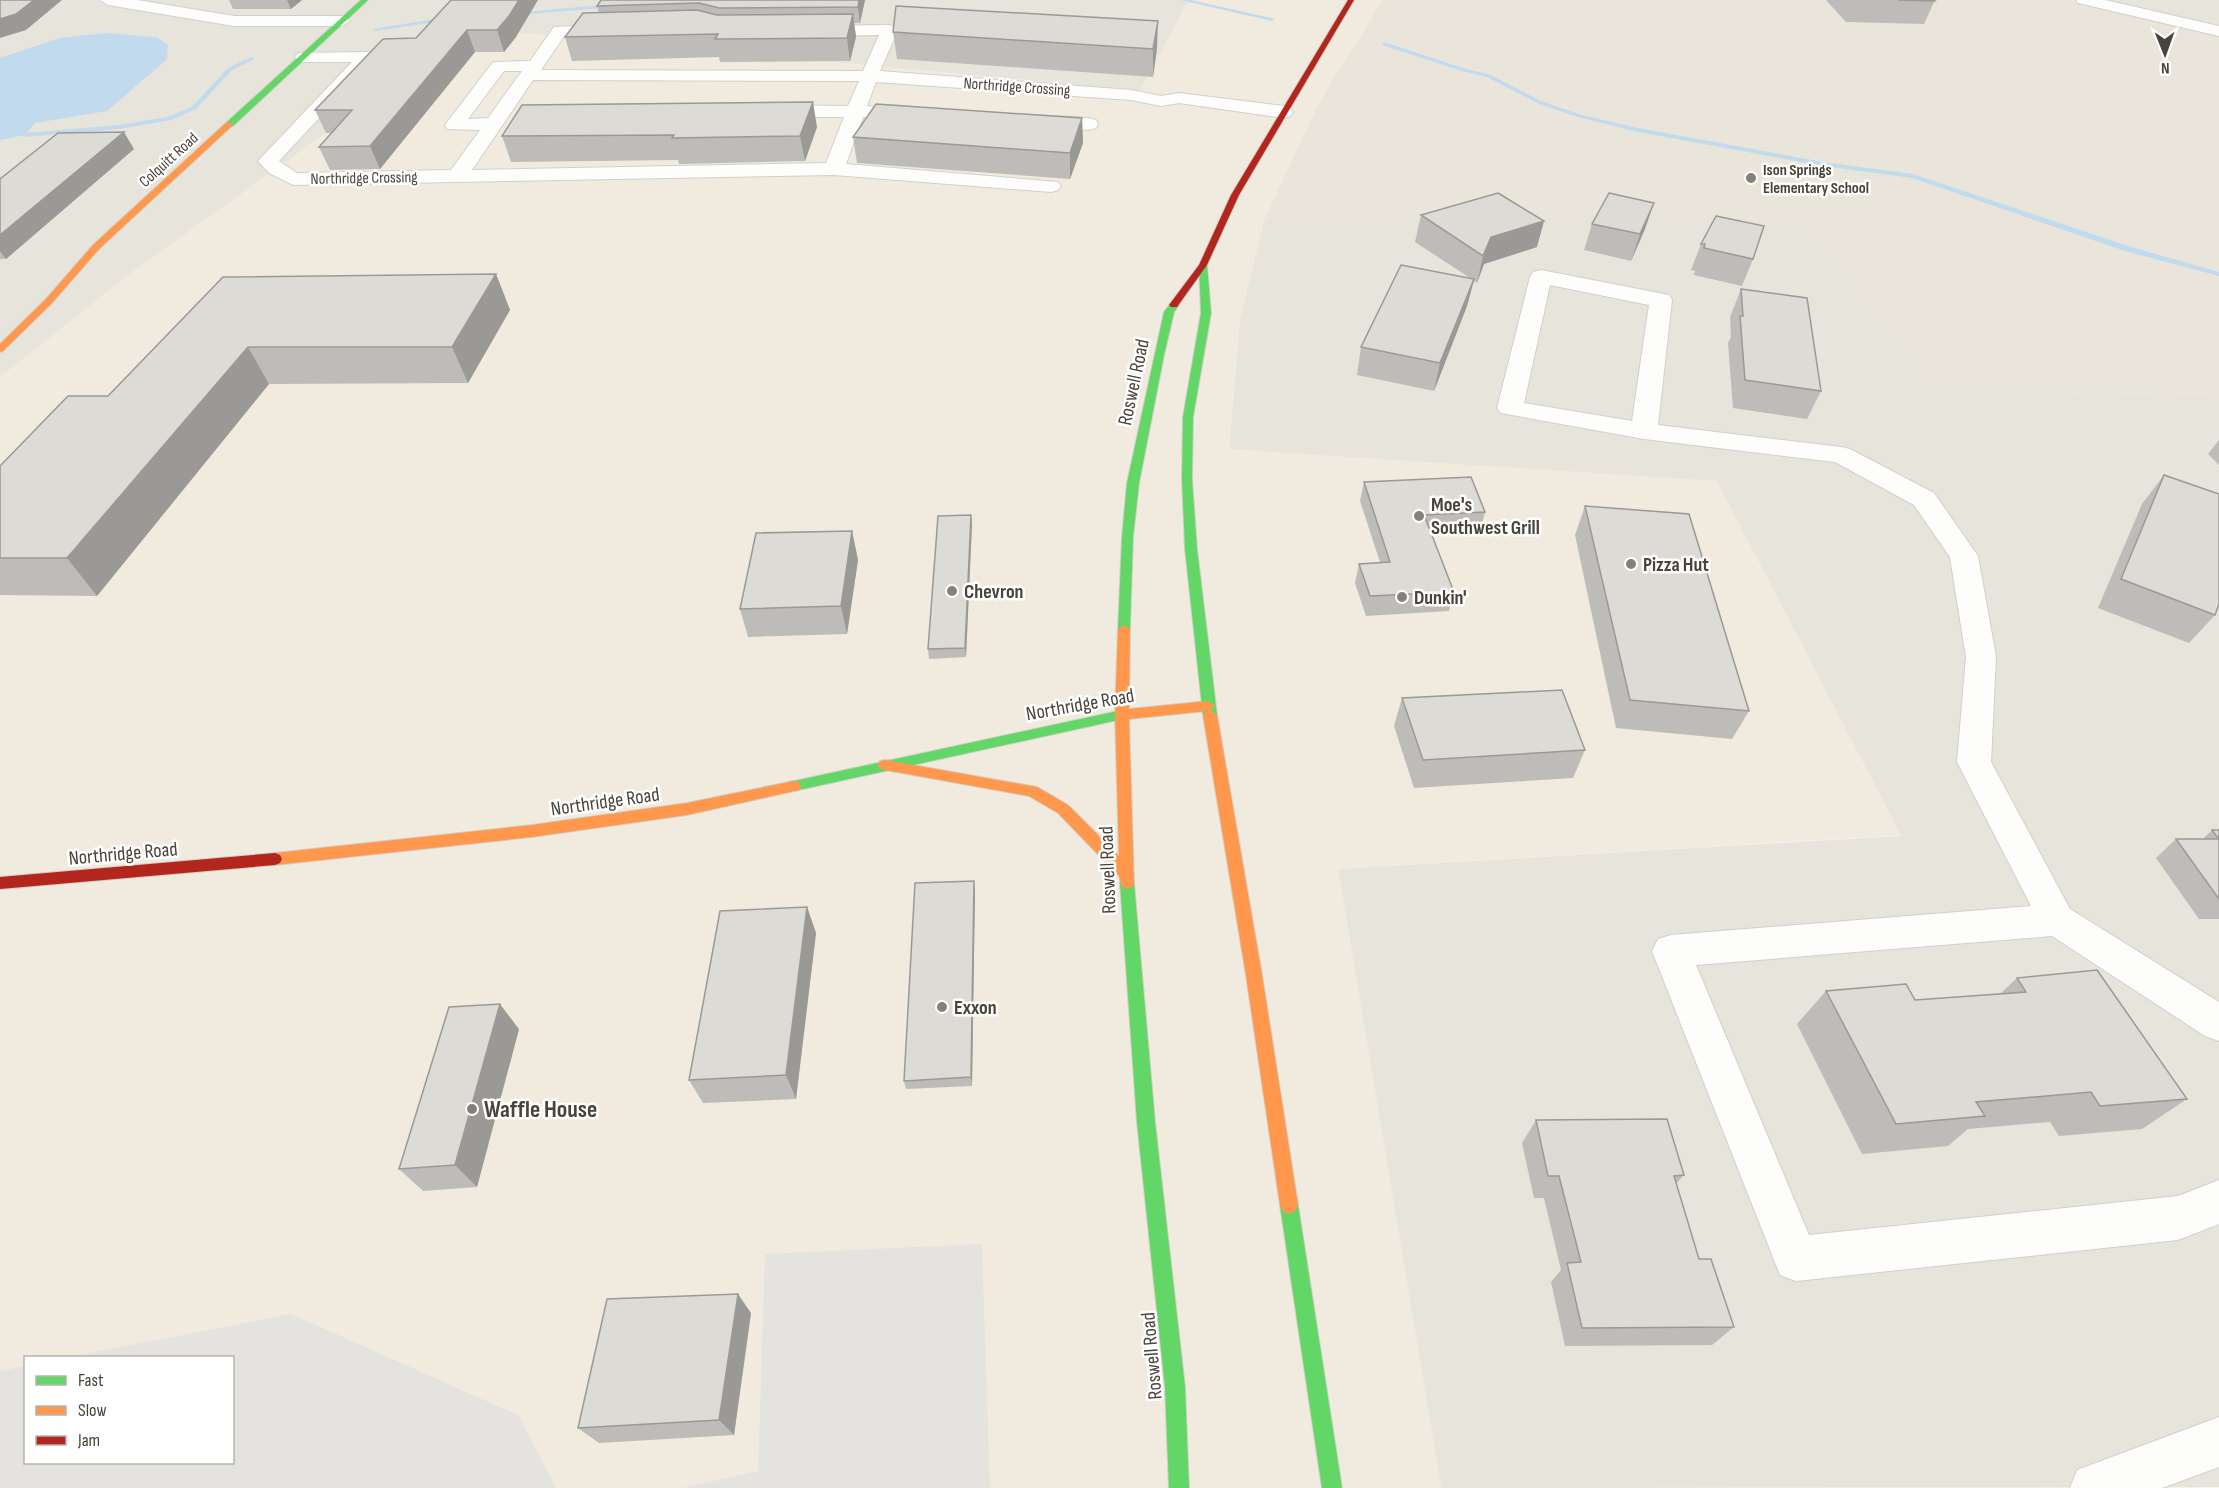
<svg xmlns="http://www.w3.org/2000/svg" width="2219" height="1488" font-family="'Sofia Sans Condensed',sans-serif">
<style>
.residential{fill:#e7e4dc}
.commercial{fill:#f1ebdf;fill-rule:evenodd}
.education{fill:#e9e5da}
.parking{fill:#e5e3df}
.water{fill:#c2daed}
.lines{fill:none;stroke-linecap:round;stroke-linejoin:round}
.stream{fill:#c2daed;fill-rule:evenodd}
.street-casing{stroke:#d1d0cc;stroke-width:2}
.fast-casing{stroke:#d2cfc5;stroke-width:2}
.slow-casing{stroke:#d2cfc5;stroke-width:2}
.jam-casing{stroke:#d2cfc5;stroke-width:2}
.street{fill:#fdfdfc;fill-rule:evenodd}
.fast{fill:#63d668;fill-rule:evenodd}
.slow{fill:#ff974d;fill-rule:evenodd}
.jam{fill:#b3261e;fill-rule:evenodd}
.wall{fill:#bebcb8}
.shaded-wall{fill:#9b9996}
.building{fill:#dddbd6;stroke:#9b9996;stroke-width:1.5}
.poi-dot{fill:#848179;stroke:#fff;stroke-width:2}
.labels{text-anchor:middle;stroke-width:5;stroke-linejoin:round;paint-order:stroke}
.far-street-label{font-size:16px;fill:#49443a;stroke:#fff}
.far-poi-label{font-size:16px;font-weight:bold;fill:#49443a;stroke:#fff;text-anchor:start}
.street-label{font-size:20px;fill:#49443a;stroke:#fff}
.poi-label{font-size:20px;font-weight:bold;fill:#49443a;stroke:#fff;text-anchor:start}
.near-poi-label{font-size:24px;font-weight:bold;fill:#49443a;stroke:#fff;text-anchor:start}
</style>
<rect width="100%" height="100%" fill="#f3f2ee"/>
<g class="residential">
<polygon points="0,0 1189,0 1140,91 472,28 0,377"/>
<polygon points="2084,0 2219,0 2219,31"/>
<polygon points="1264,220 1798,220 1935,390 2219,395 2219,1487 1441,1488 1338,869 1901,836 1229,450 1240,318"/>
</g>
<path class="commercial" d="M1189 0H1383L1319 102 1264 220 1240 318 1229 449 1717 481 1901 835 1338 869 1441 1488H0V377L132 272 472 28 1140 91ZM26 1358H232V1462H26Z"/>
<polygon class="education" points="1383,0 2084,0 2219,31 2219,395 1935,390 1798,220 1264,220 1319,102"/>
<g class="parking">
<polygon points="982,1244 990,1488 682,1488 758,1471 765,1254"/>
<polygon points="291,1314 518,1415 556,1488 0,1488 0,1371 25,1366 26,1462 232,1462 232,1358 70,1357"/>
</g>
<polygon class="water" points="106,33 156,37 168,45 167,59 107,111 35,123 25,135 0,140 0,58 60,38"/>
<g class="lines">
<g class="stream">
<polygon points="1180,0 1191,0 1275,19 1272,21"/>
<polygon points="613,4 615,7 517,15 514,13"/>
<polygon points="448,17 450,20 375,31 372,29"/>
<polygon points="1384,42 1466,69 1491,75 1541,101 1582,115 1638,128 1823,162 1913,174 2131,247 2219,272 2219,276 2125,251 1912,178 1823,166 1638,132 1578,117 1537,103 1487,77 1462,71 1382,45"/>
<polygon points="251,57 254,59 253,60 232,70 196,109 171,120 119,129 25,137 22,135 25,133 119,125 167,117 192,107 228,68"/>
</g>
<defs>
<g id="street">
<polygon points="100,0 137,0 234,16 342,16 350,21 342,26 234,26 108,5"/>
<polygon points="2076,0 2105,0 2219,26 2219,36 2078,3"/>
<path d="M615 24 623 29 621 32 565 35 541 70 863 71 879 35 811 36 803 31 811 26 890 25 898 30 880 71 1131 90 1161 96 1179 93 1284 106 1290 108 1293 112 1290 116 1284 118 1179 103 1161 106 1131 100 876 82 867 106 883 108 886 112 883 116 863 117 846 164 1058 182 1061 186 1058 190 1051 192 834 175 293 185 269 173 258 161 352 62H304L298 61 295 57 298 53 367 52 373 53 376 57 279 161 297 173 451 170 480 130 447 129 445 125 493 62 530 61 554 27ZM504 71H522L488 118 468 119ZM533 80 859 81 848 106 770 105 764 107 761 111 764 115 770 117H844L826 163 472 170Z"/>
<polygon points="1036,115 1089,118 1096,120 1098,124 1096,128 1089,130 1029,125 1027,121 1029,117"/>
<path d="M1541 270 1669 295 1672 300 1658 425 1841 447 1850 449 1934 493 1978 556 1996 657 1991 762 2070 909 2219 1002V1041L2205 1036 2052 936 1696 965 1809 1235 2178 1196 2219 1180V1224L2178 1240 1796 1281 1780 1275 1652 951 1658 939 1671 935 2031 906 1957 762 1966 657 1950 557 1914 505 1835 462 1644 439 1501 413 1497 408 1530 277 1533 272ZM1550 285 1649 305 1632 421 1524 403Z"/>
<polygon points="2219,1417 2219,1467 2162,1488 2070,1488 2077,1470"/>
</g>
<g id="fast">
<polygon points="361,0 368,0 233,126 227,126 227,122"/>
<polygon points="1203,262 1207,265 1211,313 1193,417 1192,479 1197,549 1217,715 1210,720 1203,715 1185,549 1182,479 1183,417 1201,313 1199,265"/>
<polygon points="1174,302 1179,305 1174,312 1164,355 1139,483 1133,537 1130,629 1124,633 1118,629 1122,537 1127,483 1164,312 1171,303"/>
<polygon points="1127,709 1134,714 1132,717 794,791 789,790 787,786 789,782 794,781"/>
<polygon points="1127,877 1132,879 1134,883 1155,1122 1185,1387 1189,1488 1169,1488 1165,1387 1137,1122 1120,883 1122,879"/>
<polygon points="1289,1196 1295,1199 1298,1205 1342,1488 1322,1488 1280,1205 1283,1199"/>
</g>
<g id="slow">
<polygon points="227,122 234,124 99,249 52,303 3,351 0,352 0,344 46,299 93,245"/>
<polygon points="1124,625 1130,629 1129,709 1208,701 1215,706 1210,710 1217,715 1262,975 1298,1205 1295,1211 1289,1214 1283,1211 1280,1205 1246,975 1203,715 1207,711 1129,719 1134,883 1132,887 1127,889 1122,887 1119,876 1058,813 1029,796 885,770 880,769 878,765 880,761 885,760 1037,787 1068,805 1119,856 1115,714 1118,629"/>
<polygon points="794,781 799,782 801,786 799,790 687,815 532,837 275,865 270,863 268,859 270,855 275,853 532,825 687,803"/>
</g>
<g id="jam">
<polygon points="1348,0 1354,0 1239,195 1207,265 1177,307 1171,307 1169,305 1199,265 1231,195"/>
<polygon points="275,853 280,855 282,859 280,863 275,865 0,889 0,877"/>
</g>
</defs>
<use href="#street" class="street-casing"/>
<use href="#fast" class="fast-casing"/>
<use href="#slow" class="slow-casing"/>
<use href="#jam" class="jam-casing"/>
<use href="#street" class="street"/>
<use href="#fast" class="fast"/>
<use href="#slow" class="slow"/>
<use href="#jam" class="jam"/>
</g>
<g class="wall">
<polygon points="229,0 302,0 291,9 233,9"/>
<polygon points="451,0 516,37 504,52 475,52 380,169 330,170 319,147 331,133 326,133 315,110 416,38"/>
<polygon points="601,0 865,0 860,23 854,23 856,37 850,61 720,62 719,57 572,61 565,37 599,13 597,6"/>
<polygon points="1826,0 1935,0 1924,24 1846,22"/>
<polygon points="893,32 1157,48 1153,77 897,59"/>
<polygon points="1082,118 1083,143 1070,179 857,163 853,137"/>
<polygon points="817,127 805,161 679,164 678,160 511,162 502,136"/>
<polygon points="134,149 6,259 0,259 0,179"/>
<polygon points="1421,215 1537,247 1484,264 1477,283 1474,281 1467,306 1434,391 1357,375 1361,347 1470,278 1415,242"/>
<polygon points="1592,224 1645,229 1631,261 1584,250"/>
<polygon points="1701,244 1753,259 1742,286 1694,275 1695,271 1691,270"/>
<polygon points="496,274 510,310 468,383 269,384 97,596 0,595 0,466 108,396 223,277"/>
<polygon points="1741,289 1821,391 1807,419 1733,408 1728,343 1731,337 1730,317"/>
<polygon points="2219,440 2219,465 2208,454"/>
<polygon points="2164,475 2215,615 2189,643 2098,608 2142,504"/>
<polygon points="1364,482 1485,512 1480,532 1431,534 1454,592 1449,611 1366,616 1355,583 1359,564 1380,562 1360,501"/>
<polygon points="1585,506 1749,711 1732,739 1616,728 1575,535"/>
<polygon points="972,524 966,657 929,659 928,649"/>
<polygon points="852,531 858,560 847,634 748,637 740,609"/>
<polygon points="1402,698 1585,750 1573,778 1414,788 1394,726"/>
<polygon points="2212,830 2219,830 2219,919 2199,919 2156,858 2176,839 2203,839"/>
<polygon points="975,890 972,1086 906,1089 904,1081"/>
<polygon points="807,907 816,933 796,1099 703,1103 689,1080"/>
<polygon points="2017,978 2187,1099 2142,1129 2059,1136 2050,1122 1968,1129 1948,1146 1862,1154 1797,1024 1826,991 1915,1000 2000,994"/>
<polygon points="519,1029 477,1187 423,1191 399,1169"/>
<polygon points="1536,1120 1684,1175 1676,1184 1699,1259 1734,1327 1712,1345 1565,1346 1551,1282 1561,1270 1544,1198 1534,1198 1522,1143"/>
<polygon points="751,1313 734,1435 599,1443 578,1428"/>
</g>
<g class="shaded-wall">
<polygon points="34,0 62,0 26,30 0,38 0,19"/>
<polygon points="287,0 302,0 291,9"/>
<polygon points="519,0 538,0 516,37 504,52 497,30"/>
<polygon points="859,0 865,0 860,23 858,7"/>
<polygon points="853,14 856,37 850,61 847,38"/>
<polygon points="1158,21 1157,48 1153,77 1153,49"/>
<polygon points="467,30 475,52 380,169 370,146"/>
<polygon points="813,102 817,127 805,161 800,136"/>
<polygon points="1082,118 1083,143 1070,179 1070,153"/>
<polygon points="124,132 134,149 6,259 0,251 0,235"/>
<polygon points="1654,203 1645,229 1631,261 1640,234"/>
<polygon points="1544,221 1537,247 1484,264 1477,283 1483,256 1491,237"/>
<polygon points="496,274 510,310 468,383 452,347"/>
<polygon points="1474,279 1467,306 1434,391 1440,363"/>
<polygon points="248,347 269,384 97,596 67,558"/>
<polygon points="971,515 972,524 966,657 965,648"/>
<polygon points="852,531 858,560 847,634 841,606"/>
<polygon points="974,881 975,890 972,1086 971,1077"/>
<polygon points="807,907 816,933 796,1099 786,1075"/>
<polygon points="500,1004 519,1029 477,1187 455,1165"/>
<polygon points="738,1294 751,1313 734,1435 719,1420"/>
</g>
<g class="building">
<polygon points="0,0 34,0 16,14 0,19"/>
<polygon points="451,0 519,0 509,16 497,30 467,30 370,146 319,147 352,110 315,110 383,39 416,38"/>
<polygon points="601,0 859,0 858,7 719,8 699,3 597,6"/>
<polygon points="1898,0 1934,0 1935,1"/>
<polygon points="896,6 1158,21 1153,49 893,32"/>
<polygon points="697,10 717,15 853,14 847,38 715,39 718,34 565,37 583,13"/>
<polygon points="813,102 800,136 672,138 674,135 502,136 522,105"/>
<polygon points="876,104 1082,118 1070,153 853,137"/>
<polygon points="124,132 0,235 0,179 58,133"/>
<polygon points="1498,193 1544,221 1491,237 1483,256 1421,215"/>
<polygon points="1609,193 1654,203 1640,234 1592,224"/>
<polygon points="1716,216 1764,226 1753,259 1704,248 1705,244 1701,244"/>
<polygon points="1401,265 1474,279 1440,363 1361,347"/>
<polygon points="496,274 452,347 248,347 67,558 0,558 0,466 68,396 108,396 223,277"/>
<polygon points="1741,289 1807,298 1821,391 1745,380 1740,316 1743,316"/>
<polygon points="2164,475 2219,494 2219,604 2215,615 2121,579"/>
<polygon points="1471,477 1485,512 1424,515 1454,592 1370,596 1359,564 1390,562 1364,482"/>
<polygon points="1585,506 1689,514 1749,711 1630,700"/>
<polygon points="971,515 965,648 928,649 938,516"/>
<polygon points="852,531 841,606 740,609 756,533"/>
<polygon points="1562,690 1585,750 1423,760 1402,698"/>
<polygon points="2212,830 2219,830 2219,899 2176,839 2219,839"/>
<polygon points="974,881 971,1077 904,1081 915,883"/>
<polygon points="807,907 786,1075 689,1080 720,911"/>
<polygon points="2097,970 2187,1099 2100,1106 2091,1092 1976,1102 1985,1116 1896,1124 1826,991 1906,984 1915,1000 2026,992 2017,978"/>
<polygon points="500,1004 455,1165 399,1169 449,1007"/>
<polygon points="1667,1119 1684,1175 1674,1176 1699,1259 1711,1259 1734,1327 1582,1328 1567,1263 1581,1262 1559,1176 1548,1176 1536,1120"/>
<polygon points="738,1294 719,1420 578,1428 607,1299"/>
</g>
<g class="poi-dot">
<circle cx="1751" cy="178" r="6"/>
<circle cx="1419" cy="516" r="6"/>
<circle cx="1631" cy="564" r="6"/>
<circle cx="952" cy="591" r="6"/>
<circle cx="1402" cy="597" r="6"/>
<circle cx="942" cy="1007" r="6"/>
<circle cx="472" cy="1109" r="6"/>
</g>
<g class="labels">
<g class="far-street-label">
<text transform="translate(1017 86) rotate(4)" y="6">Northridge Crossing</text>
<text transform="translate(168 159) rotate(-42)" y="6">Colquitt Road</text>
<text transform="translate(364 177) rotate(-1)" y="6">Northridge Crossing</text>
</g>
<g class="far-poi-label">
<text x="1763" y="175">Ison Springs<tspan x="1763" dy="18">Elementary School</tspan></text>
</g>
<g class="street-label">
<text transform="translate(1133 382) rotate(-78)" y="7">Roswell Road</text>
<text transform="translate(1080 704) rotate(-10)" y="7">Northridge Road</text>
<text transform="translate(605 801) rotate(-8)" y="7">Northridge Road</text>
<text transform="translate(123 853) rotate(-5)" y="7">Northridge Road</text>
<text transform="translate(1107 870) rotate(-92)" y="7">Roswell Road</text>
<text transform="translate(1151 1356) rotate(-95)" y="7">Roswell Road</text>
</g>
<g class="poi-label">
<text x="1431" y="511">Moe's<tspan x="1431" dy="23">Southwest Grill</tspan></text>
<text x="1643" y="571">Pizza Hut</text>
<text x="964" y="598">Chevron</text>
<text x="1414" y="604">Dunkin'</text>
<text x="954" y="1014">Exxon</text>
</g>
<g class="near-poi-label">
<text x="484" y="1117">Waffle House</text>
</g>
</g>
<rect x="24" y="1356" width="210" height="108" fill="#ffffff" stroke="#b6b4b0" stroke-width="1.5"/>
<rect x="36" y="1376" width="30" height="9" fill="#63d668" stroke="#b6b4b0" stroke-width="1.5"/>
<text x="78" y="1386" font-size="18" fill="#49443a">Fast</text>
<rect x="36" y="1406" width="30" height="9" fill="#ff974d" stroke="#b6b4b0" stroke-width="1.5"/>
<text x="78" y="1416" font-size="18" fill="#49443a">Slow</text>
<rect x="36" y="1436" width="30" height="9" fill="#b3261e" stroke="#b6b4b0" stroke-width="1.5"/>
<text x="78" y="1446" font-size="18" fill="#49443a">Jam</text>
<g transform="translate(2165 54) rotate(179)" stroke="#ffffff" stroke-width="4.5" paint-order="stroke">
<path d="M0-4.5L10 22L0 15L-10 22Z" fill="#49443a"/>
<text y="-9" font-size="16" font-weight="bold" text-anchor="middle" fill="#49443a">N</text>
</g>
</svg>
